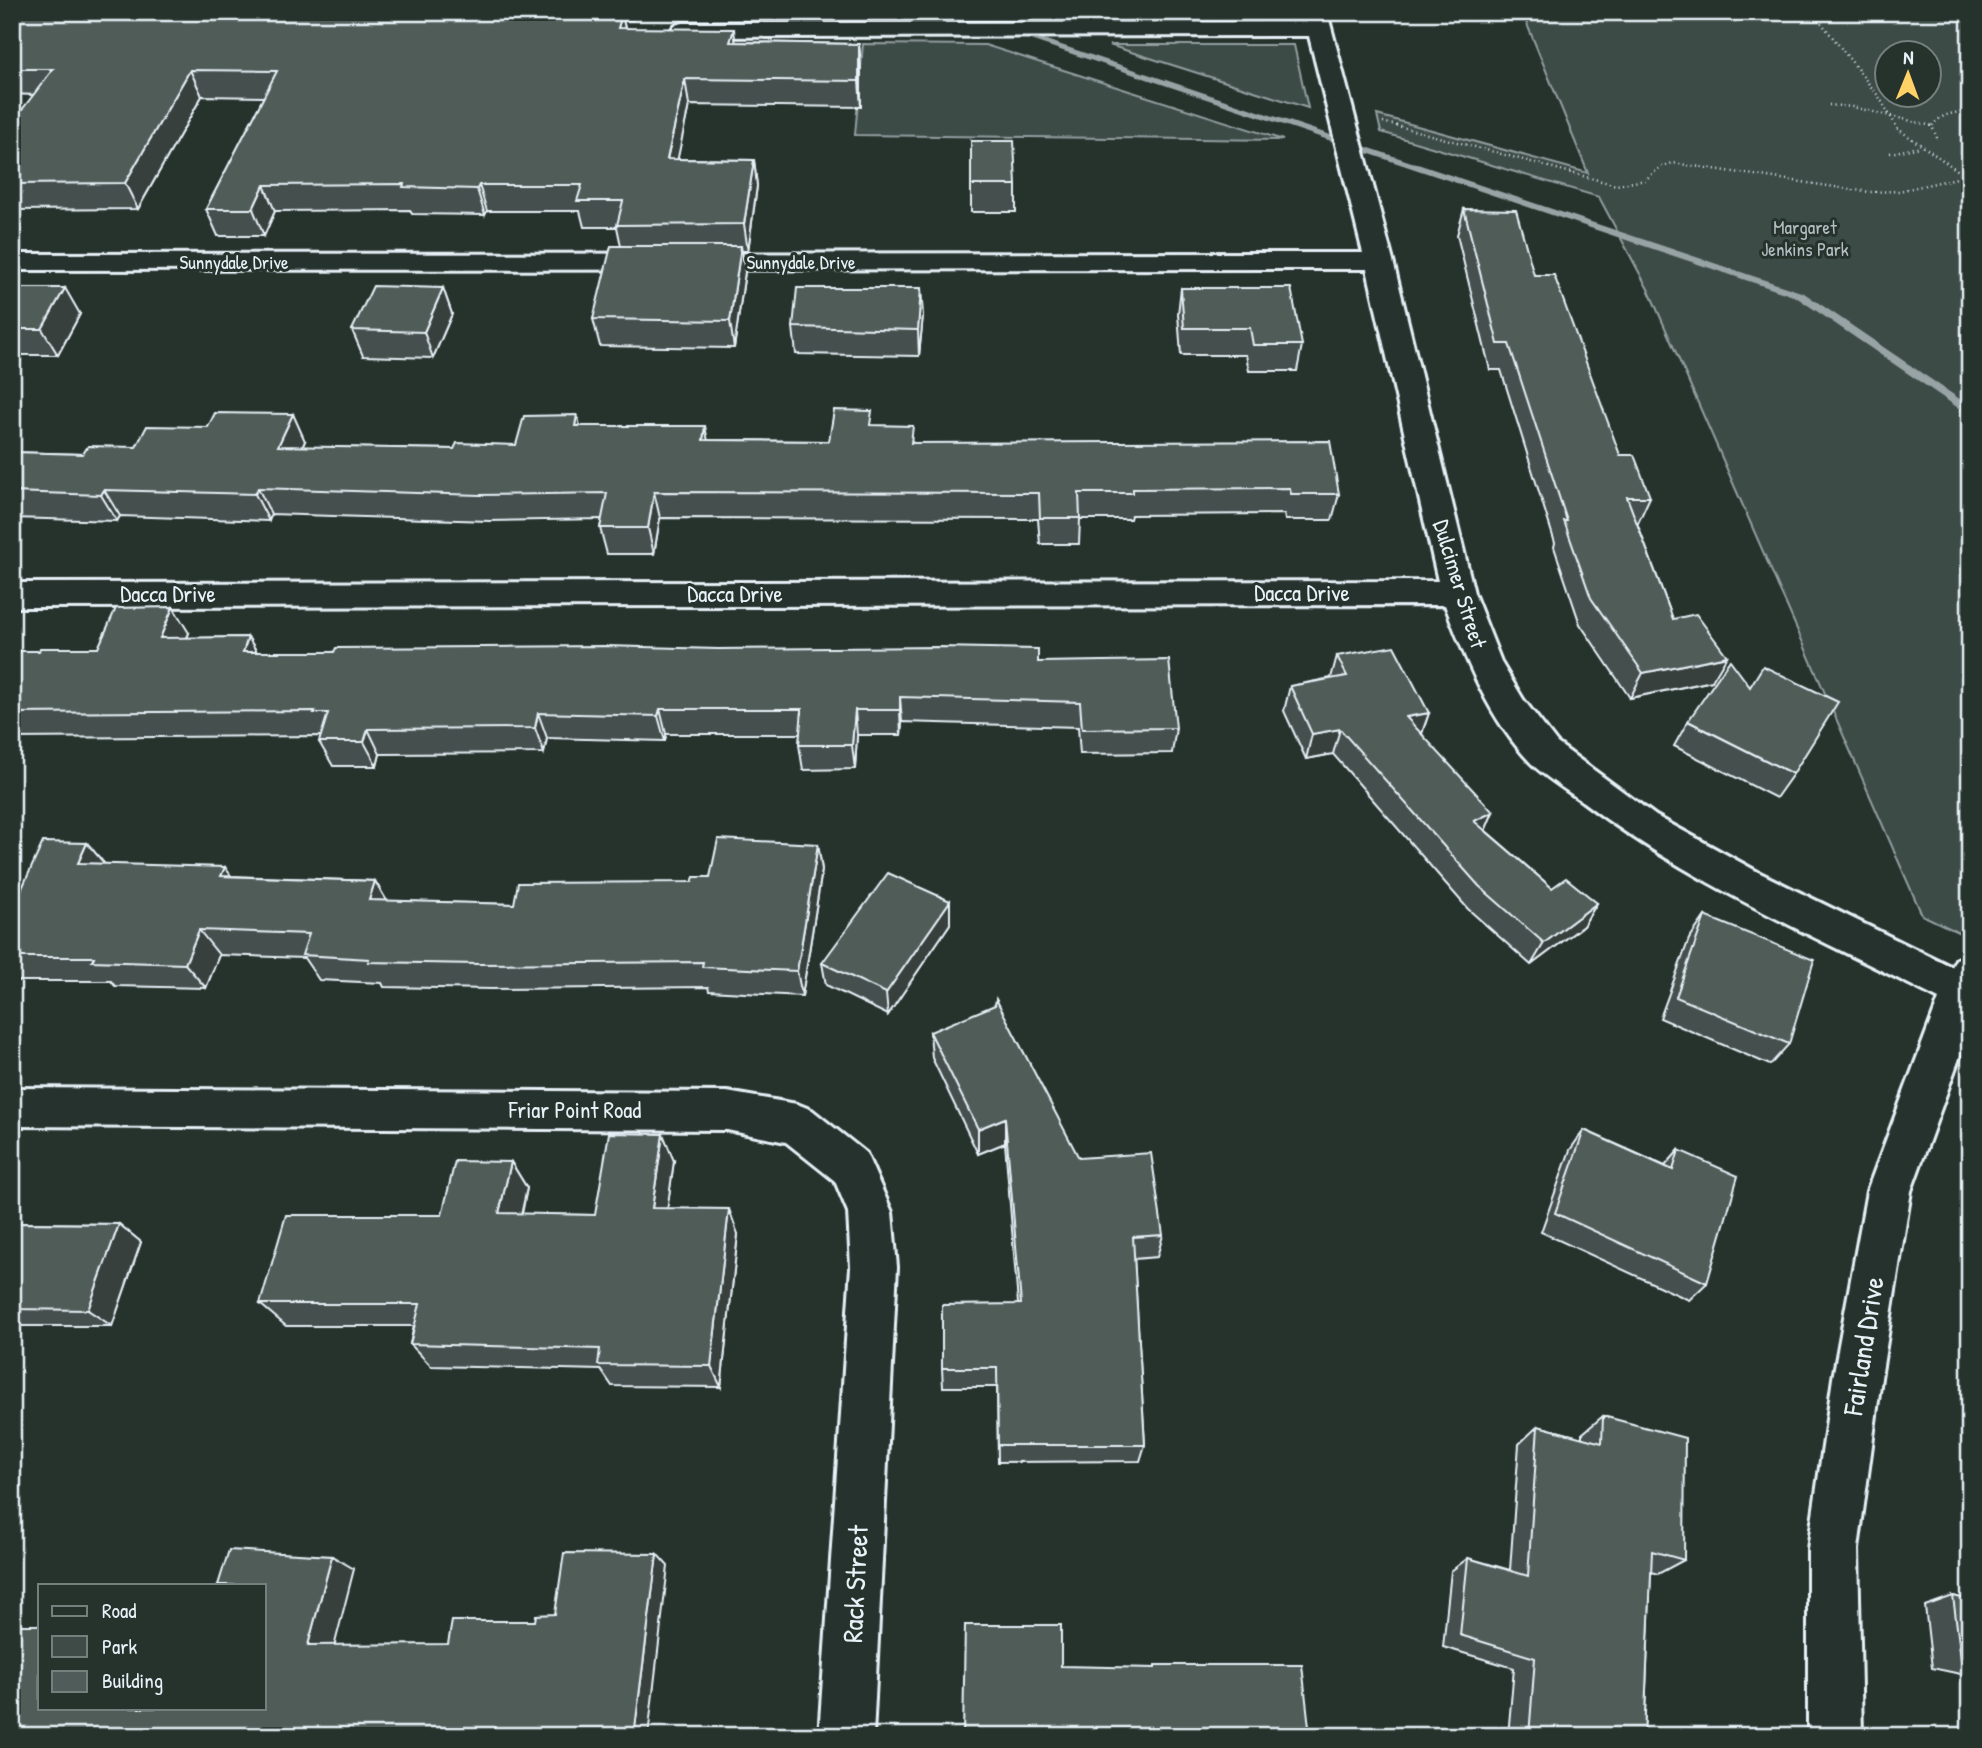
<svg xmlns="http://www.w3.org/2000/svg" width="1982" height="1748" font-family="'Patrick Hand',sans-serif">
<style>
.green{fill:#3e4b47;stroke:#939ea0;stroke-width:2;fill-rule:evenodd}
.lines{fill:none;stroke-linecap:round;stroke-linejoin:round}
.stream{fill:#98a3a5;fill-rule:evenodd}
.minor-casing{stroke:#e8f1f8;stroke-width:6}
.path{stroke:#e8f1f8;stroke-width:2.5;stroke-dasharray:1 3.5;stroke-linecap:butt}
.minor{fill:#26332d;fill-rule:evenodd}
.wall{fill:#454f4d;stroke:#e8f1f8;stroke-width:2}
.shaded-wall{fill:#38403e;stroke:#e8f1f8;stroke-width:2}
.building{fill:#505c59;stroke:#e8f1f8;stroke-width:2}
.labels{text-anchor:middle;stroke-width:6;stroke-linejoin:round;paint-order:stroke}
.far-park-label{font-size:19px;fill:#b5bfc3;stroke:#26332d}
.far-street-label{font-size:19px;fill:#e8f1f8;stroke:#26332d}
.street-label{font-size:23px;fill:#e8f1f8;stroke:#26332d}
.near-street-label{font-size:28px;fill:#e8f1f8;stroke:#26332d}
</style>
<rect width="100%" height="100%" fill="#26332d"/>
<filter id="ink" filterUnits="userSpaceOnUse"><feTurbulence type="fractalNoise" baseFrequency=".0143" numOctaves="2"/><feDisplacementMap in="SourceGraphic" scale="14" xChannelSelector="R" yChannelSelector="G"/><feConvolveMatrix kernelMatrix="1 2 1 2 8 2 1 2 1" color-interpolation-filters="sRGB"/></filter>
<g filter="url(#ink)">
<g class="green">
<path d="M1522 12H1970V938L1922 915 1649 291 1599 197 1381 132 1377 115 1588 173ZM1888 52H1930V94H1888Z"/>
<polygon points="863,44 985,45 1283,140 855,135"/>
<polygon points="1109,45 1294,45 1308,108"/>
</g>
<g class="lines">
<polygon class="stream" points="947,12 962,12 1804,293 1970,406 1970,416 1796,297"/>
<defs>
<g id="minor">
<path d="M1303 12H1327L1393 261 1474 593 1502 664 1523 699 1557 743 1656 816 1758 872 1952 967 1956 959 1970 954V1028L1911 1191 1881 1378 1858 1549 1862 1736H1808V1549L1833 1378 1867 1191 1939 999C1818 938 1690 883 1582 801 1565 789 1545 777 1531 763 1489 719 1466 660 1445 605L12 607V583L1438 581 1367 269 12 270V254L1363 253 1309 36 683 37 675 35 671 30 675 25 683 23 1306 22Z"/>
<polygon points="12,1088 727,1092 797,1104 812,1110 866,1153 892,1212 897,1267 873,1736 819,1736 851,1267 848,1212 835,1181 786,1142 727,1130 12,1126"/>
</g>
</defs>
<use href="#minor" class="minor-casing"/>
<g class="path">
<polyline points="1813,12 1879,97 1898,129 1970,179"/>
<polyline points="1829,105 1853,107 1932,126"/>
<polyline points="1383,122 1616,185 1645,180 1662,166 1673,163 1869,192 1899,191 1966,176"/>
<path d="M1937 138 1932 126C1942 113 1955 112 1970 112"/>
<polyline points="1890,153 1921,147"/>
</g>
<use href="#minor" class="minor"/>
</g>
<g class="wall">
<polygon points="22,12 635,12 633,20 623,20 625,28 735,42 859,44 861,69 861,107 689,105 677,159 754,160 757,186 748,251 742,251 745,272 734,348 600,346 593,319 621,246 617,227 584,227 580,211 487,211 485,215 412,214 410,210 275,211 264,236 218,236 206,209 264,97 202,96 138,209 12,210 12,123 34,95 12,94 12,14 23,14"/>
<polygon points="971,141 1016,185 1016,212 971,212"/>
<polygon points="1464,209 1534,275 1620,455 1650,497 1638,523 1637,523 1673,619 1712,681 1630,698 1580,624 1554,547 1555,543 1501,370 1490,370 1457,235"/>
<polygon points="12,288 80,314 58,355 12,355"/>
<polygon points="443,288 452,314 433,358 363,356 352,330"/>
<polygon points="1181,288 1302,345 1297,371 1249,371 1246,355 1181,355 1178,314"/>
<polygon points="923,315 919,356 796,354 793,327"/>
<polygon points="580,426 708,440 829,441 874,426 914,443 1339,494 1332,520 1285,520 1284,514 1131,515 1130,519 1080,519 1079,544 1040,544 1038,519 660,518 654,554 607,554 600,528 602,519 489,521 271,514 269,521 120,516 117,521 12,518 12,452 83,454 136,447 305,441 302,447 454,449 516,445"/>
<polygon points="189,633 187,638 248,637 257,652 1038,662 1176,728 1172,753 1080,754 1078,727 902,722 901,735 857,735 855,769 803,770 799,745 800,734 666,734 665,741 547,738 544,753 380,754 377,766 333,766 319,742 321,736 12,738 12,651 39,651 98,648"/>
<polygon points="1337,656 1429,713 1422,734 1485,830 1552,888 1597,903 1583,926 1531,965 1468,909 1333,754 1306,759 1284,711 1290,686 1331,678"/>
<polygon points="1688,721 1793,774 1776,798 1674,746"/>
<polygon points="87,843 104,864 231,876 375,881 387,901 514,904 692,882 818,844 822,870 802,996 709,991 708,987 491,989 384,987 382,983 319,980 304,958 219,955 206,988 115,986 111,981 12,981 12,897 18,897"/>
<polygon points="950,901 950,924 888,1015 826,985 822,963"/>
<polygon points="1705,916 1789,1044 1770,1065 1660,1018 1689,939"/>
<polygon points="930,1032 1079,1158 1163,1235 1157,1257 1134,1259 1145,1445 1140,1461 998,1462 997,1387 943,1387 942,1368 1018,1304 1005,1143 978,1154 932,1058"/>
<polygon points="1584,1130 1665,1166 1679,1150 1707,1283 1689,1300 1541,1232 1570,1150"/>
<polygon points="674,1161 667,1208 738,1234 721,1387 612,1386 601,1370 431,1366 410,1344 414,1326 286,1326 260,1304 442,1215 511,1162 527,1188 522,1214 595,1215"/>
<polygon points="12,1223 119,1224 141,1242 112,1326 12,1326"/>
<polygon points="1603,1416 1684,1560 1658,1574 1651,1572 1644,1736 1508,1736 1514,1668 1443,1647 1451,1571 1468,1558 1510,1570 1519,1444 1538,1426 1582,1438 1582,1434"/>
<polygon points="1953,1596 1970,1600 1970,1676 1932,1668 1925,1606"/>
</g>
<g class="shaded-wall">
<polygon points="622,14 627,39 618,28"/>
<polygon points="734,29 737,55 730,42"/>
<polygon points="859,44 861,69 861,107 859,81"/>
<polygon points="190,70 202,96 138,209 125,183"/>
<polygon points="685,79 689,105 672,186 667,159"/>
<polygon points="754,160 757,186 748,251 744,224"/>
<polygon points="264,185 275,211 264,236 253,209"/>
<polygon points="479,185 487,211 485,215 477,189"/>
<polygon points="741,246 745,272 734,348 730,321"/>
<polygon points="65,288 80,314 58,355 42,329"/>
<polygon points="443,288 452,314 433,358 424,332"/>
<polygon points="921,288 923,315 919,356 918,330"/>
<polygon points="293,414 305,441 291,473 278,446"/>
<polygon points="577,415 585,442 575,426"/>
<polygon points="705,426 710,452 703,440"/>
<polygon points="258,488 271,514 269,521 255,494"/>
<polygon points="104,490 120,516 117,521 101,495"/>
<polygon points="654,492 660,518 654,554 648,528"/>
<polygon points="173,607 189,633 176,663 160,638"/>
<polygon points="248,637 263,663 243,652"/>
<polygon points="1727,656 1712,681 1630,698 1643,673"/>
<polygon points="900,697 902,722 901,735 900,710"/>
<polygon points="660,709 666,734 665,741 658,716"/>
<polygon points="855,710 857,735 855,769 852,745"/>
<polygon points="538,713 547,738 544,753 535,728"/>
<polygon points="1429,713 1420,738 1406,717"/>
<polygon points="368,729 380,754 377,766 364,742"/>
<polygon points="1340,729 1333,754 1306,759 1312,734"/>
<polygon points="1493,812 1483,836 1474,821"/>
<polygon points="87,843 109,869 78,863"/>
<polygon points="818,844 822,870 802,996 797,971"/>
<polygon points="225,867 243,893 221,876"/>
<polygon points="375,881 390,907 369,900"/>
<polygon points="950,901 950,924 888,1015 886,993"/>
<polygon points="1597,903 1583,926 1531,965 1544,943"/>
<polygon points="199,930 219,955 206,988 185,964"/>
<polygon points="1005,1118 1005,1143 978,1154 978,1129"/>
<polygon points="663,1134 674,1161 664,1233 652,1208"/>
<polygon points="511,1162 527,1188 516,1238 499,1213"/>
<polygon points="729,1209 738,1234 721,1387 711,1366"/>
<polygon points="119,1224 141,1242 112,1326 88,1310"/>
<polygon points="657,1554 668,1566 648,1736 634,1736"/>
<polygon points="332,1556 354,1569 332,1655 308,1645"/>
</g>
<g class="building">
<polygon points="12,14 622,14 618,28 734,29 730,42 859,44 859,81 685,79 667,159 754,160 744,224 617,225 623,201 577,201 582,185 479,185 477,189 403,187 404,184 264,185 253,209 206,209 277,71 190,70 125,183 12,184 12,123 53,69 12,69"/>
<polygon points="971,141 1014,141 1016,185 971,185"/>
<polygon points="1464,209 1516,210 1534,275 1554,275 1620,455 1634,455 1650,497 1627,497 1673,619 1696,614 1727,656 1643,673 1591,598 1564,521 1567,521 1509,344 1498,344"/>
<polygon points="611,246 741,246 730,321 593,319"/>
<polygon points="373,286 443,288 424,332 352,330"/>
<polygon points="12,288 65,288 42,329 12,329"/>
<polygon points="797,288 921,288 918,330 793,327"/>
<polygon points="1181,288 1291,288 1302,345 1253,345 1250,328 1184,328"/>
<polygon points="834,410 872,411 870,425 913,426 911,443 1330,441 1339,494 1291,494 1290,488 1133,489 1133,493 1079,493 1080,518 1040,518 1039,493 654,492 648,528 600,528 607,493 480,495 258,488 255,494 104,490 101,495 12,492 12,452 83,454 88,446 136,447 147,426 208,427 215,413 293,414 278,446 454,449 457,443 516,445 524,416 577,415 575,426 705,426 703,440 829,441"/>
<polygon points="173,607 160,638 248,637 243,652 334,652 336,648 605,646 718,649 939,647 1038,649 1038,662 1169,660 1176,728 1082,729 1080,702 900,697 900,710 855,710 852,745 799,745 802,709 660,709 658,716 538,713 535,728 368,729 364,742 319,742 328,713 314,713 315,711 12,713 12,651 39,651 40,648 98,648 116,608"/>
<polygon points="1394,646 1429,713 1406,717 1493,812 1474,821 1552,888 1566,878 1597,903 1544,943 1479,886 1340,729 1312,734 1290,686 1347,676 1337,656"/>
<polygon points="1730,660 1750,687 1763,666 1838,702 1793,774 1688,721"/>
<polygon points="718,839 818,844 797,971 702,967 703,962 478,964 368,962 369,959 302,955 309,934 199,930 185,964 92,961 94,957 12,957 12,897 18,897 43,842 87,843 78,863 225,867 221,876 375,881 369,900 514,904 518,883 692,882 694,877 710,877"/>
<polygon points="888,873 950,901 886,993 822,963"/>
<polygon points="1705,916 1814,960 1789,1044 1676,997"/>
<polygon points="996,999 1079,1158 1151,1153 1163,1235 1133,1237 1145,1445 998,1445 997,1368 942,1368 942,1305 1021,1304 1005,1118 978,1129 930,1032 995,1005"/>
<polygon points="1584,1130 1673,1170 1679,1150 1738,1176 1707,1283 1555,1213"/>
<polygon points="609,1133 663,1134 652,1208 729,1209 711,1366 598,1365 600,1349 410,1344 420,1304 260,1304 286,1215 442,1215 455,1161 511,1162 499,1213 595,1215"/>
<polygon points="12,1223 119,1224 88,1310 12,1309"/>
<polygon points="1603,1416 1685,1438 1684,1560 1652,1551 1644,1736 1529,1736 1535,1658 1460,1635 1468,1558 1528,1576 1538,1426 1602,1443"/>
<polygon points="229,1550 332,1556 308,1645 448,1644 452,1621 535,1621 536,1615 555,1614 564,1553 657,1554 634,1736 12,1736 12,1625 40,1625 40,1708 264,1708 264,1585 218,1585"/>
<polygon points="1953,1596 1970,1600 1970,1661 1961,1659"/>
<polygon points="965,1625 1061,1625 1061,1666 1155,1668 1155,1665 1302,1665 1310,1736 963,1736"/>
</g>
</g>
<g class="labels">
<g class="far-park-label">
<text x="1805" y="234">Margaret<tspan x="1805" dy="22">Jenkins Park</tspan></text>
</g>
<g class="far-street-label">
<text x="234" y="269">Sunnydale Drive</text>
<text x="801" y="269">Sunnydale Drive</text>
</g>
<g class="street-label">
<text transform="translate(1460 584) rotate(73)" y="8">Dulcimer Street</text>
<text x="1302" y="601">Dacca Drive</text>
<text x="168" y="602">Dacca Drive</text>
<text x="735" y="602">Dacca Drive</text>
<text x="575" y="1118">Friar Point Road</text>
</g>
<g class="near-street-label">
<text transform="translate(1863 1346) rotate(-81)" y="10">Fairland Drive</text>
<text transform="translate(855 1584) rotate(-87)" y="10">Rack Street</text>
</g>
</g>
<rect width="1982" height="1748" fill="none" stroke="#26332d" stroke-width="42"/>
<rect x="21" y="21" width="1940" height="1706" fill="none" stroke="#e8f1f8" stroke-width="2.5" filter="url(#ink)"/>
<rect x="38" y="1584" width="228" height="126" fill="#26332d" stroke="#747f7e" stroke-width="2"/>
<rect x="52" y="1606" width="35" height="10" fill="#26332d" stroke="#747f7e" stroke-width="2"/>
<text x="102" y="1618" font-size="21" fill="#e8f1f8">Road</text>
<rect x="52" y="1636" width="35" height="21" fill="#3e4b47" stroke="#747f7e" stroke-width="2"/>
<text x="102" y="1654" font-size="21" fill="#e8f1f8">Park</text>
<rect x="52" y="1671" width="35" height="21" fill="#505c59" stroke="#747f7e" stroke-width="2"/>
<text x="102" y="1688" font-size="21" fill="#e8f1f8">Building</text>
<g transform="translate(1908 74) rotate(1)"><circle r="33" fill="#26332d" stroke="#747f7e" stroke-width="2"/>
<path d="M0-5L12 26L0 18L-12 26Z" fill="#ffd166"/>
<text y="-10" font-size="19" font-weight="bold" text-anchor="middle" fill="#e8f1f8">N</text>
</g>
</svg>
